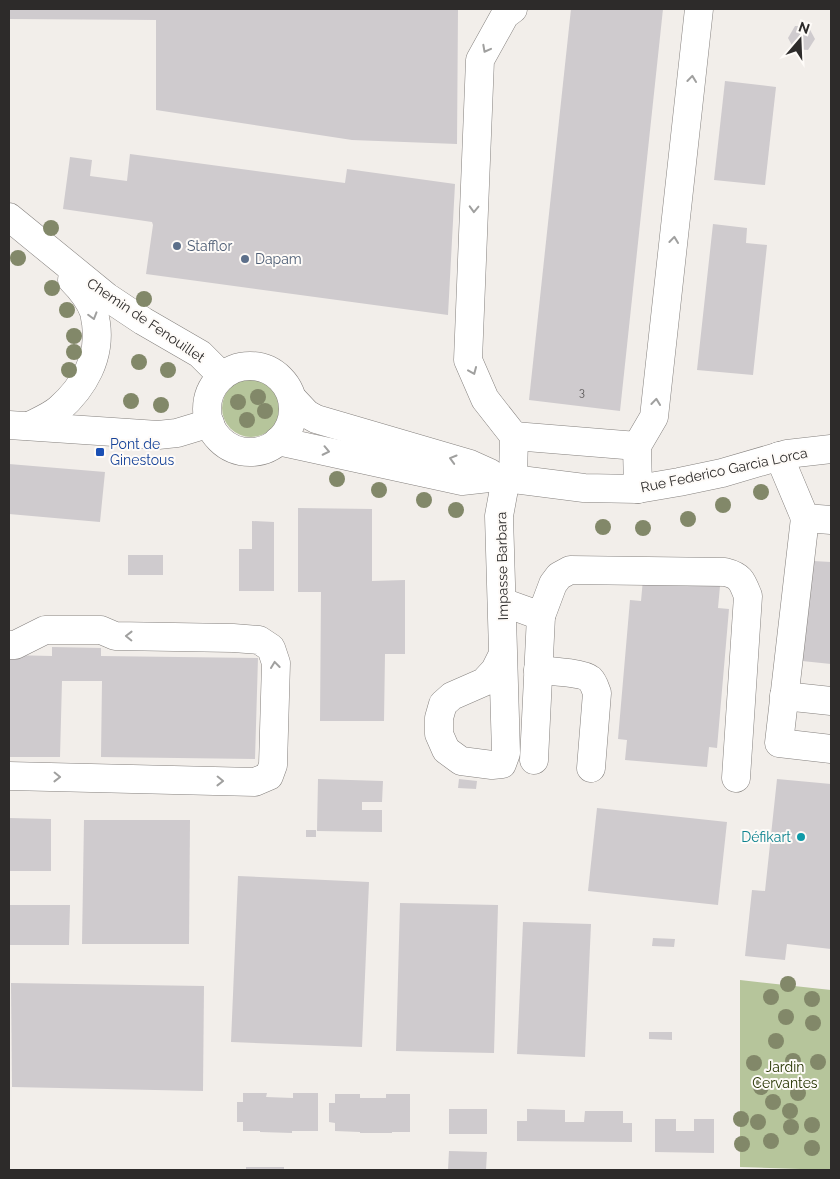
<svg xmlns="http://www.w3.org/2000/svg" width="840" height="1179" font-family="Raleway,sans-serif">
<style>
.green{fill:#b6c59b}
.building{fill:#cfcbce}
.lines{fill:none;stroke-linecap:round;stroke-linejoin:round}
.minor-casing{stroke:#85817e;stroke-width:29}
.minor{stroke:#fff;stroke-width:28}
.tree{fill:#828869}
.oneway{stroke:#a0a09f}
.service-dot{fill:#5c6f8a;stroke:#fefbf8;stroke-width:2}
.transit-dot{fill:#1a4fb4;stroke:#fefbf8;stroke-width:2}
.culture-dot{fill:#0f9aa8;stroke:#fefbf8;stroke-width:2}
.labels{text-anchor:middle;stroke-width:4;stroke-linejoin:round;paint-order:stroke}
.number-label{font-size:11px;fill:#565353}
.service-label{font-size:14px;fill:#4e5e75;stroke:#fefbf8;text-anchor:start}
.street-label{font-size:14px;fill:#2d2b2a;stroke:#fefbf8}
.transit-label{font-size:14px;fill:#164399;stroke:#fefbf8;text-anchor:start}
.culture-label{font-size:14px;fill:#0d838f;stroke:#fefbf8;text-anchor:end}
.park-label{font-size:14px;fill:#263400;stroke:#fefbf8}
</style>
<rect width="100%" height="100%" fill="#f2eeea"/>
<g class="green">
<circle cx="251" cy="408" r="29"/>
<polygon points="740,980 831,990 831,1170 740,1167"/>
</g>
<g class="building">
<polygon points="9,9 458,9 457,144 352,140 156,110 156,20 9,19"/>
<polygon points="571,9 663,9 620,411 529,400"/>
<polygon points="795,26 808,26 815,39 808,50 794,49 788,38"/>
<polygon points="725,81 776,87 765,185 714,180"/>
<polygon points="130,154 345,183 347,169 455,184 448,315 146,274 153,225 152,222 63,209 70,157 92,160 90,176 127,181"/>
<polygon points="713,224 747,228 746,243 767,245 753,375 697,370"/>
<polygon points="9,464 105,472 100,522 9,514"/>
<polygon points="298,508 372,509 372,581 405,580 405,654 385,654 384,721 320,721 321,592 298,592"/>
<polygon points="252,521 274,522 274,591 239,591 239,549 252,549"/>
<rect x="128" y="555" width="35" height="20"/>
<polygon points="813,561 831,562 831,664 802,661"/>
<polygon points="643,579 720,586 718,608 729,609 717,748 709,747 707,767 625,760 627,740 618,739 630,600 641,601"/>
<polygon points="52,647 101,648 101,656 258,658 255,759 101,757 102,681 62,681 60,757 9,757 9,655 52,656"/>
<polygon points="318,779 383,781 382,802 362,802 362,810 382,810 382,832 317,831"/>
<polygon points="459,779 477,781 476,789 458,788"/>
<polygon points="777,779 831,784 831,949 787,944 785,960 745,956 752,890 765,891"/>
<polygon points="597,808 727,822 718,905 588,891"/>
<polygon points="9,818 51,819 51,871 9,871"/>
<polygon points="84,820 190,820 189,944 82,944"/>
<rect x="306" y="830" width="10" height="7"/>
<polygon points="238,876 369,882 362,1047 231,1042"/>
<polygon points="400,903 498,905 494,1053 396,1051"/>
<polygon points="9,905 70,905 69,945 9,945"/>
<polygon points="523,922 591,924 585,1057 517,1054"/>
<polygon points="653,938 675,939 674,947 652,946"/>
<polygon points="11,983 204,986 203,1091 12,1087"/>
<polygon points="649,1032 672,1032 672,1040 649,1039"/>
<polygon points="243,1093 267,1093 266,1097 293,1098 293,1093 318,1093 318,1131 292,1131 292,1133 260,1132 260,1131 243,1131 243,1122 237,1122 237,1102 243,1102"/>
<polygon points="335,1094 360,1094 360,1098 386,1098 386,1094 410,1094 410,1132 392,1132 392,1133 360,1133 360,1132 335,1131 335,1123 329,1122 329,1103 335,1103"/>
<rect x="449" y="1109" width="38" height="25"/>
<polygon points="527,1109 565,1110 565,1122 584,1122 585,1111 623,1111 623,1123 632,1123 632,1142 517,1141 517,1121 527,1121"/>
<polygon points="655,1119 676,1119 676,1131 694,1131 694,1119 714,1119 714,1153 655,1152"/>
<polygon points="449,1151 487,1152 486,1170 448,1170"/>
<rect x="246" y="1167" width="38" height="3"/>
</g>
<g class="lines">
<defs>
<g id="minor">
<polyline points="513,9 505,15 480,60 468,360 485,399 514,436 513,479"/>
<polyline points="9,217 107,297 143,321 200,354 213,367 221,377"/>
<circle cx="250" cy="409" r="43"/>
<polyline points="292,398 307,414 316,419 470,464 490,473"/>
<polyline points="9,425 158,435 177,433 210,423"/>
<path d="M29 426C39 421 51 416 59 409 84 387 101 357 96 323 95 320 95 315 94 312 90 301 80 288 72 280"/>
<polyline points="514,436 637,446"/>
<polyline points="278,441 462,481 498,477 584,488 638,489 679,482 722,473 787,454 831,449"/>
<polyline points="779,456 805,518 831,520"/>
<polyline points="638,489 637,446 654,417 699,9"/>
<polyline points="805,518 779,743 831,749"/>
<path d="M502 602 541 616 553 584 559 576 570 570 725 572C741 576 742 581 748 596L736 778"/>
<polyline points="9,645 15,645 45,630 101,630 115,636 233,638 259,640 271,648 276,663 273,765 269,776 255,782 9,776"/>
<polyline points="503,654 495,670 484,682 452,696 443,704 439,718 439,734 446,750 461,761 492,765 502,764 506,753 499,516 506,478"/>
<path d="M538 670C549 671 583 673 590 679 594 683 595 688 597 693L591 768"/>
<polyline points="784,696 831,701"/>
<polyline points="534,760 541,616"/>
</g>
</defs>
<use href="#minor" class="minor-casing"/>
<use href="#minor" class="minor"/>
</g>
<g class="tree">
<circle cx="51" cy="228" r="8"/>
<circle cx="18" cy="258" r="8"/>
<circle cx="52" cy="288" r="8"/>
<circle cx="144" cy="299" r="8"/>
<circle cx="67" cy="310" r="8"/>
<circle cx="74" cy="336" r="8"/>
<circle cx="74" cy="352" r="8"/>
<circle cx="139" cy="362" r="8"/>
<circle cx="69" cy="370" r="8"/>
<circle cx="168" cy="370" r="8"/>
<circle cx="258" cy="397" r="8"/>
<circle cx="131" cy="401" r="8"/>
<circle cx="238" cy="402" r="8"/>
<circle cx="161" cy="405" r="8"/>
<circle cx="265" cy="411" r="8"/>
<circle cx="247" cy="420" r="8"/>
<circle cx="337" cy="479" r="8"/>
<circle cx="379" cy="490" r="8"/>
<circle cx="761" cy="492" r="8"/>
<circle cx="424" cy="500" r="8"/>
<circle cx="723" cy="505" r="8"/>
<circle cx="456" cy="510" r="8"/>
<circle cx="688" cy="519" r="8"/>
<circle cx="603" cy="527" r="8"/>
<circle cx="643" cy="528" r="8"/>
<circle cx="788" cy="984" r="8"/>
<circle cx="771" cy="997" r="8"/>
<circle cx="812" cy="999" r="8"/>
<circle cx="786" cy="1017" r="8"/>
<circle cx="813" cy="1023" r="8"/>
<circle cx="776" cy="1041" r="8"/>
<circle cx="793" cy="1061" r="8"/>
<circle cx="818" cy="1062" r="8"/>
<circle cx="754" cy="1063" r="8"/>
<circle cx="761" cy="1087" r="8"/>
<circle cx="798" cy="1093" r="8"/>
<circle cx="773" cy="1102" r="8"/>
<circle cx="790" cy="1111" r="8"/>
<circle cx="741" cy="1119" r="8"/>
<circle cx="758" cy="1122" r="8"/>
<circle cx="812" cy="1125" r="8"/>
<circle cx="791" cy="1127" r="8"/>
<circle cx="771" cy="1141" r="8"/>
<circle cx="742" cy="1144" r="8"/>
<circle cx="812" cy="1148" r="8"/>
</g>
<defs><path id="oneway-chevron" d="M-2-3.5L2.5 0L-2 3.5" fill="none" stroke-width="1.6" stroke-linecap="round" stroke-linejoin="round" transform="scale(1.25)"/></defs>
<g class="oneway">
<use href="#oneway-chevron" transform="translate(486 49) rotate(118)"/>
<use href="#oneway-chevron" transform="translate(692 79) rotate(-84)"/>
<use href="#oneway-chevron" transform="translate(474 209) rotate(92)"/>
<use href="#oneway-chevron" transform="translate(674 240) rotate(-84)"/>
<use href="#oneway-chevron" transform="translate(93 316) rotate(74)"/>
<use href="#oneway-chevron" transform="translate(473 371) rotate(67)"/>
<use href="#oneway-chevron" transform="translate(656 402) rotate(-84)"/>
<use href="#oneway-chevron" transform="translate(326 451) rotate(12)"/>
<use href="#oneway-chevron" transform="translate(453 459) rotate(-164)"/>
<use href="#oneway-chevron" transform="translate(129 636) rotate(-179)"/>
<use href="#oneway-chevron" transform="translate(275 665) rotate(-97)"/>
<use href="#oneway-chevron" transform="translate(57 777) rotate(1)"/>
<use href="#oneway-chevron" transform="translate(220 781) rotate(1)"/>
</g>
<g class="service-dot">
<circle cx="177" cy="246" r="5"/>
<circle cx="245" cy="259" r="5"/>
</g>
<rect class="transit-dot" x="95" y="447" width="10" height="10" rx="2.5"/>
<circle class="culture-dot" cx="801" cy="837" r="5"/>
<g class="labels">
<g class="number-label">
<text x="582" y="396">3</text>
</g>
<g class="service-label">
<text x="187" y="251">Stafflor</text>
<text x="255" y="264">Dapam</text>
</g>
<g class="street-label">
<text transform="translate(146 320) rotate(34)" y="5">Chemin de Fenouillet</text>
<text transform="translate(724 470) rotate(-12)" y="5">Rue Federico Garcia Lorca</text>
<text transform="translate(502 566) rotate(-91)" y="5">Impasse Barbara</text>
</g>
<g class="transit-label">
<text x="110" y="449">Pont de<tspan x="110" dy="16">Ginestous</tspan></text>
</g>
<g class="culture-label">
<text x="791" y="842">Défikart</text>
</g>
<g class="park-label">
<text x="785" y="1072">Jardin<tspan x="785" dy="16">Cervantes</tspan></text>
</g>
</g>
<rect width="840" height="1179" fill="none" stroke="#2d2b2a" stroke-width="20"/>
<g transform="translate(800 40) rotate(19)" stroke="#fefbf8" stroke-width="4" paint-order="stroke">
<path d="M0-4L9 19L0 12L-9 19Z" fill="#2d2b2a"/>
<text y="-8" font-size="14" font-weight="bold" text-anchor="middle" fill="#2d2b2a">N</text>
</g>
</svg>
